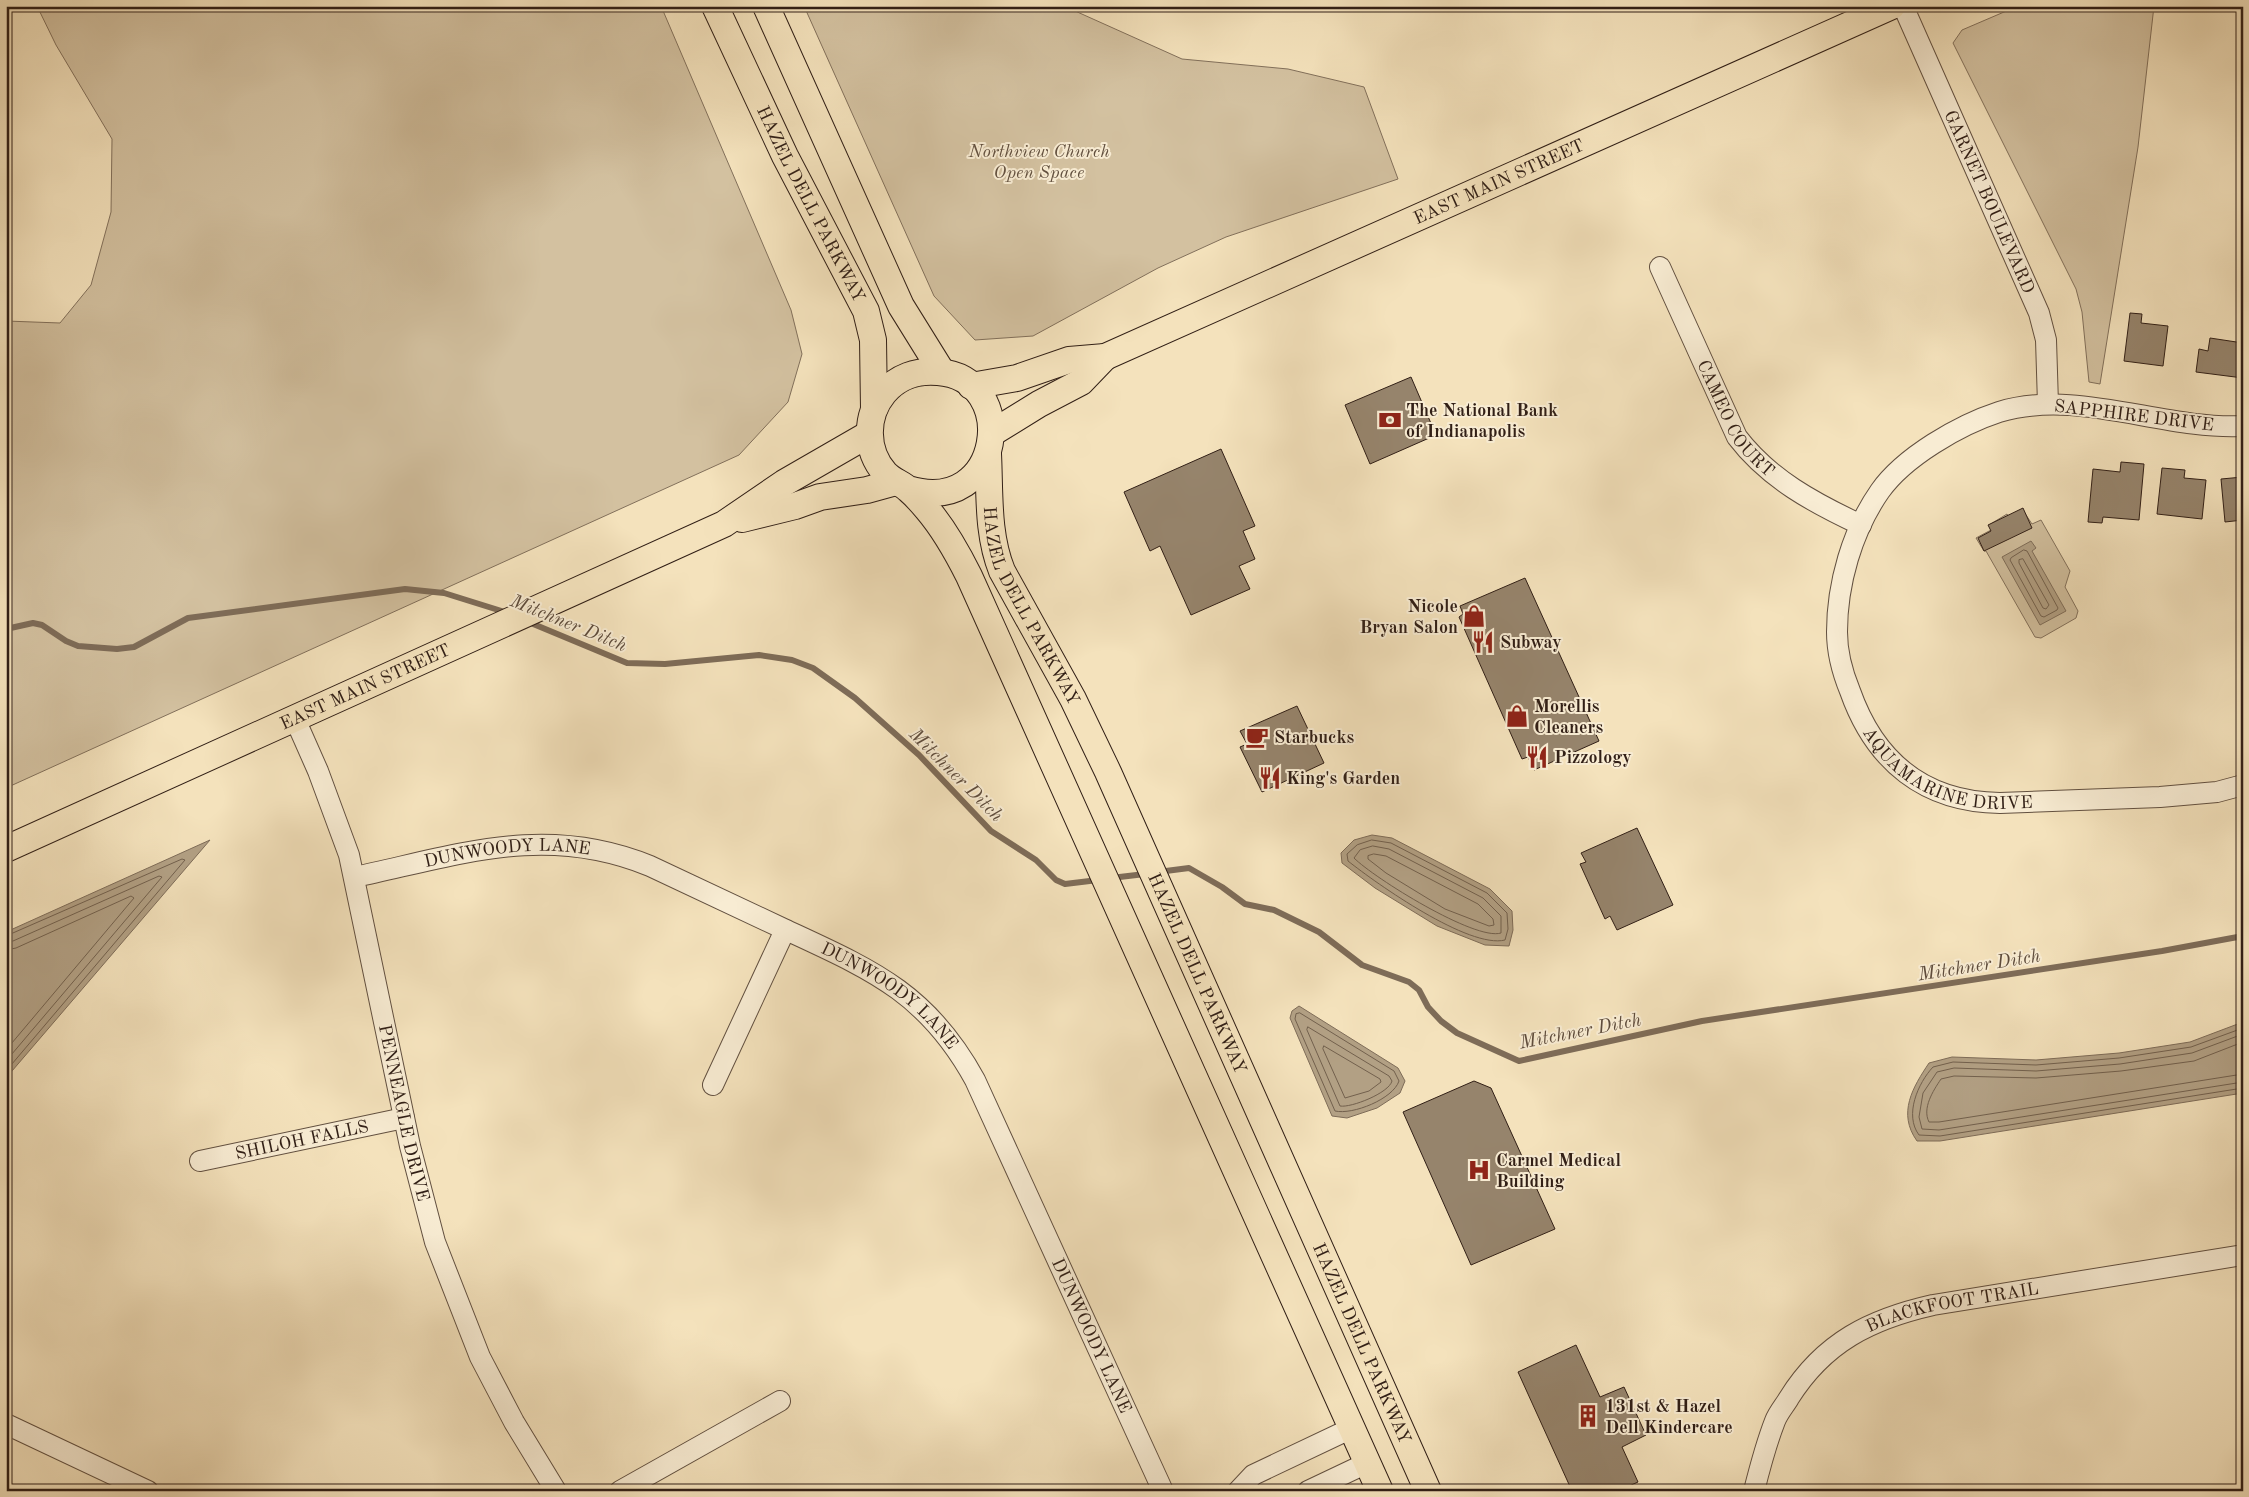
<svg xmlns="http://www.w3.org/2000/svg" width="2249" height="1497" font-family="'Old Standard TT',serif">
<style>
.green{fill:#d3c1a0;stroke:#82705b}
.water{fill:#b2a084;stroke:#7e6c58}
.lines{fill:none;stroke-linecap:round;stroke-linejoin:round}
.shore{stroke:#72604d;stroke-width:1}
.stream{stroke:#7e6c58;stroke-width:6}
.building{fill:#96846c;stroke:#311f16}
.minor-casing{stroke:#625040;stroke-width:22}
.major-casing{stroke:#311f16;stroke-width:28}
.minor{stroke:#f8ecd3;stroke-width:20}
.major{stroke:#f4e2bc;stroke-width:26}
.labels{text-anchor:middle;stroke-width:4;stroke-linejoin:round;paint-order:stroke}
.park-label{font-size:18px;font-style:italic;fill:#62503f;stroke:#f8ecd3}
.street-label{font-size:18px;fill:#311f16;stroke:#f8ecd3}
.poi-label{font-size:18px;font-weight:bold;fill:#311f16;stroke:#f8ecd3;text-anchor:start}
.water-label{font-size:19px;font-style:italic;fill:#5e4c3c;stroke:#f8ecd3}
</style>
<rect width="100%" height="100%" fill="#f4e2bc"/>
<filter id="stains"><feTurbulence type="fractalNoise" baseFrequency=".004" numOctaves="4"/><feColorMatrix values="0 0 0 0 .2 0 0 0 0 .09 0 0 0 0 .02 0 0 0 .5 -.17"/></filter>
<radialGradient id="worn" r=".72"><stop offset=".6" stop-color="#630" stop-opacity="0"/><stop offset="1" stop-color="#630" stop-opacity=".3"/></radialGradient>
<g class="green">
<polygon points="37,6 661,6 791,310 802,354 788,402 739,455 6,788 6,321 60,323 91,285 111,212 112,139 56,45"/>
<polygon points="804,6 1064,6 1182,59 1288,69 1364,87 1398,179 1226,237 1158,268 1033,336 975,340 934,296"/>
<polygon points="2018,6 2154,6 2138,147 2100,384 2089,382 2082,312 2076,289 1953,43 1962,30"/>
<polygon points="2024,512 2032,524 2041,520 2070,571 2065,587 2078,611 2076,618 2041,638 2035,637 1986,551 1984,551 1976,538 1991,530 1989,525 2007,514 2010,519"/>
</g>
<g class="water">
<polygon points="2031,541 2036,548 2032,551 2066,611 2040,625 2002,557"/>
<polygon points="1372,835 1392,838 1490,889 1512,911 1513,930 1509,946 1485,945 1437,926 1375,888 1342,863 1341,853 1354,840"/>
<polygon points="210,840 6,1078 6,932"/>
<polygon points="1299,1006 1398,1068 1405,1081 1400,1093 1377,1108 1347,1118 1332,1116 1290,1018 1292,1011"/>
<path d="M2243 1022V1093L1940 1141H1917C1897 1113 1913 1087 1929 1063L1952 1057 2036 1060 2119 1053 2190 1042Z"/>
</g>
<g class="lines">
<g class="shore">
<polygon points="2024,550 2027,551 2058,608 2057,610 2044,617 2041,616 2010,560 2011,558"/>
<polygon points="2023,559 2049,605 2046,609 2043,608 2019,563 2019,560"/>
<path d="M1372 840 1391 843 1487 893 1507 913 1508 929 1505 940C1469 949 1377 884 1348 861L1347 854 1357 845Z"/>
<path d="M1373 846 1389 849 1483 898 1501 916V933C1475 941 1374 878 1354 858L1360 850Z"/>
<polygon points="1374,854 1386,856 1478,904 1493,919 1494,925 1489,926 1445,909 1386,873 1368,859 1368,856"/>
<polyline points="6,936 182,859 185,860 6,1071"/>
<polyline points="6,942 13,941 159,876 162,877 6,1061"/>
<polyline points="6,950 16,948 131,896 134,898 6,1050"/>
<path d="M1300 1013 1394 1071 1399 1081C1393 1099 1353 1115 1335 1111L1295 1019 1296 1014Z"/>
<path d="M1308 1027 1389 1076 1392 1081C1389 1093 1351 1108 1340 1106L1307 1030Z"/>
<path d="M2243 1028 2191 1047 2119 1058 2036 1065 1953 1062 1933 1067C1918 1083 1904 1115 1919 1135L1940 1136 2243 1088"/>
<polyline points="2243,1034 2192,1053 2120,1064 2036,1071 1954,1068 1937,1072 1923,1093 1919,1117 1922,1129 1939,1130 2243,1082"/>
<path d="M2243 1042 2194 1061 2121 1071 2036 1078 1954 1076 1941 1079C1933 1091 1922 1108 1929 1122H1939L2243 1074"/>
<polygon points="1324,1046 1380,1079 1381,1082 1369,1091 1345,1098 1323,1049"/>
</g>
<g class="stream">
<polyline points="526,621 627,663 665,664 759,655 792,660 813,668 855,698 919,755 991,831 1036,860 1056,880 1065,884 1098,880"/>
<polyline points="6,629 33,623 42,625 66,641 78,646 117,649 134,647 188,618 405,589 444,593 508,613"/>
<polyline points="1158,872 1189,868 1222,887 1245,904 1274,910 1319,932 1362,965 1409,982 1419,990 1428,1007 1441,1021 1457,1033 1519,1061 1702,1021 2162,951 2243,936"/>
<polyline points="1111,878 1145,874"/>
</g>
</g>
<g class="building">
<polygon points="2130,313 2142,314 2141,323 2168,326 2163,366 2124,361"/>
<polygon points="2210,338 2243,343 2243,378 2196,372 2199,349 2208,351"/>
<polygon points="1411,377 1436,435 1370,464 1345,405"/>
<polygon points="1221,449 1255,526 1243,531 1255,559 1239,566 1250,589 1191,615 1160,546 1150,551 1124,492"/>
<polygon points="2121,462 2144,464 2139,520 2103,517 2102,523 2088,522 2093,469 2120,472"/>
<polygon points="2162,468 2185,470 2184,478 2206,480 2202,519 2157,514"/>
<polygon points="2243,477 2243,520 2225,522 2221,479"/>
<polygon points="2023,508 2032,528 1984,551 1978,538 1991,531 1988,525"/>
<polygon points="1525,578 1599,741 1534,770 1528,757 1522,759 1459,617 1463,614 1460,606"/>
<polygon points="1297,706 1324,763 1262,792 1240,747 1247,744 1240,731"/>
<polygon points="1637,828 1673,905 1617,930 1610,916 1605,919 1580,864 1586,862 1581,853"/>
<polygon points="1474,1081 1491,1088 1555,1229 1471,1265 1403,1112"/>
<polygon points="1576,1345 1600,1397 1624,1387 1646,1435 1622,1447 1638,1482 1618,1491 1572,1491 1518,1372"/>
</g>
<g class="lines">
<defs>
<g id="minor">
<path id="s1" d="M1903 6 2039 313 2046 340 2048 404"/>
<path id="s2" d="M1660 267 1737 437C1769 479 1814 503 1861 525"/>
<path id="s3" d="M2243 426C2162 430 2078 388 1999 412 1959 425 1904 457 1880 491 1852 531 1837 584 1837 632 1837 652 1843 674 1850 691 1875 762 1925 802 2000 803L2160 797 2217 792 2243 785"/>
<path id="s4" d="M295 719 318 771 349 855 410 1146 435 1242 480 1357 514 1422 556 1491"/>
<path id="s5" d="M355 877C459 855 545 823 650 866 694 887 739 908 784 929 870 969 927 992 975 1080L1163 1491"/>
<polyline points="713,1085 785,930"/>
<path id="s6" d="M200 1161 404 1118"/>
<polyline points="6,1424 148,1491"/>
<polyline points="620,1491 780,1401"/>
<polyline points="1238,1491 1253,1475 1352,1428"/>
<polyline points="1308,1491 1367,1463"/>
<path id="s7" d="M1754 1491C1760 1467 1766 1444 1775 1421 1778 1413 1785 1405 1789 1398 1824 1342 1871 1319 1933 1305L2243 1255"/>
</g>
<g id="major">
<path id="s8" d="M715 6 785 156 866 311 873 340 874 409"/>
<polyline points="766,6 901,306 942,372"/>
<path id="s9" d="M971 386 1017 378 1069 360 1105 357 1892 6"/>
<polyline points="992,433 1039,404 1081,382 1105,357"/>
<path id="s10" d="M988 454C990 493 987 534 1002 571L1073 699 1108 772 1428 1491"/>
<path d="M908 489C1003 518 1021 378 938 372 917 370 897 377 884 393 865 416 865 450 885 473 892 481 902 483 909 490 916 496 922 503 927 509 945 530 957 552 969 576L1380 1491"/>
<polyline points="742,519 795,506 820,497 867,490 896,482"/>
<path id="s11" d="M6 849 724 524 784 483 869 434"/>
</g>
</defs>
<use href="#minor" class="minor-casing"/>
<use href="#major" class="major-casing"/>
<use href="#minor" class="minor"/>
<use href="#major" class="major"/>
</g>
<defs>
<symbol id="bank-bare" viewBox="-9 -9 18 18"><path d="M-6-4H6V4H-6ZM0-2.3a2.3 2.3 0 1 0 0 4.6a2.3 2.3 0 1 0 0-4.6Z" fill="#8f2418" stroke="#f8ecd3" stroke-width="2.5" paint-order="stroke"/></symbol>
<symbol id="shop-bare" viewBox="-9 -9 18 18"><path d="M-5-2.5h2.3a2.7 3.5 0 0 1 5.4 0H5L5.5 6h-11ZM-1.5-2.5h3a1.5 2.3 0 0 0-3 0Z" fill="#8f2418" stroke="#f8ecd3" stroke-width="2.5" paint-order="stroke"/></symbol>
<symbol id="restaurant-bare" viewBox="-9 -9 18 18"><path d="M-5-6h1v4h1v-4h1v4h1v-4h1v5L-1.5 .5V6h-2V.5L-5-1ZM5-6V6H3V1.5H1.5Q1.5-4 5-6Z" fill="#8f2418" stroke="#f8ecd3" stroke-width="2.5" paint-order="stroke"/></symbol>
<symbol id="cafe-bare" viewBox="-9 -9 18 18"><path d="M-5.5-4.5H6V0H3Q3 3.5 0 3.5H-2.5Q-5.5 3.5-5.5 0ZM3-3.2v2h1.7v-2ZM-6 4.5H4V6H-6Z" fill="#8f2418" stroke="#f8ecd3" stroke-width="2.5" paint-order="stroke"/></symbol>
<symbol id="hospital-bare" viewBox="-9 -9 18 18"><path d="M-5-5h3v3.5h4V-5h3V5h-3V1.5h-4V5h-3Z" fill="#8f2418" stroke="#f8ecd3" stroke-width="2.5" paint-order="stroke"/></symbol>
<symbol id="building-bare" viewBox="-9 -9 18 18"><path d="M-4-6H4V6H1V3H-1V6H-4ZM-2.5-4.3h1.7v1.8h-1.7ZM.8-4.3h1.7v1.8H.8ZM-2.5-1h1.7V.8h-1.7ZM.8-1h1.7V.8H.8Z" fill="#8f2418" stroke="#f8ecd3" stroke-width="2.5" paint-order="stroke"/></symbol>
</defs>
<g fill-rule="evenodd">
<use href="#bank-bare" x="1374" y="404" width="32" height="32"/>
<use href="#shop-bare" x="1458" y="600" width="32" height="32"/>
<use href="#restaurant-bare" x="1467" y="626" width="32" height="32"/>
<use href="#shop-bare" x="1501" y="700" width="32" height="32"/>
<use href="#cafe-bare" x="1241" y="721" width="32" height="32"/>
<use href="#restaurant-bare" x="1521" y="741" width="32" height="32"/>
<use href="#restaurant-bare" x="1254" y="762" width="32" height="32"/>
<use href="#hospital-bare" x="1463" y="1154" width="32" height="32"/>
<use href="#building-bare" x="1572" y="1400" width="32" height="32"/>
</g>
<g class="labels">
<g class="park-label">
<text x="1039" y="157">Northview Church<tspan x="1039" dy="21">Open Space</tspan></text>
</g>
<g class="street-label">
<text dy="6" stroke="none"><textPath href="#s9" startOffset="569">EAST MAIN STREET</textPath></text>
<text dy="6" stroke="none"><textPath href="#s1" startOffset="214">GARNET BOULEVARD</textPath></text>
<text dy="6" stroke="none"><textPath href="#s8" startOffset="220">HAZEL DELL PARKWAY</textPath></text>
<text transform="translate(2134 415) rotate(7)" y="6">SAPPHIRE DRIVE</text>
<text dy="6" stroke="none"><textPath href="#s2" startOffset="170">CAMEO COURT</textPath></text>
<text dy="6" stroke="none"><textPath href="#s10" startOffset="161">HAZEL DELL PARKWAY</textPath></text>
<text dy="6" stroke="none"><textPath href="#s11" startOffset="394">EAST MAIN STREET</textPath></text>
<text dy="6" stroke="none"><textPath href="#s3" startOffset="739">AQUAMARINE DRIVE</textPath></text>
<text dy="6" stroke="none"><textPath href="#s5" startOffset="155">DUNWOODY LANE</textPath></text>
<text dy="6" stroke="none"><textPath href="#s10" startOffset="566">HAZEL DELL PARKWAY</textPath></text>
<text dy="6" stroke="none"><textPath href="#s5" startOffset="575">DUNWOODY LANE</textPath></text>
<text dy="6" stroke="none"><textPath href="#s4" startOffset="410">PENNEAGLE DRIVE</textPath></text>
<text dy="6" stroke="none"><textPath href="#s6" startOffset="104">SHILOH FALLS</textPath></text>
<text dy="6" stroke="none"><textPath href="#s7" startOffset="295">BLACKFOOT TRAIL</textPath></text>
<text dy="6" stroke="none"><textPath href="#s5" startOffset="979">DUNWOODY LANE</textPath></text>
<text dy="6" stroke="none"><textPath href="#s10" startOffset="971">HAZEL DELL PARKWAY</textPath></text>
</g>
<g class="poi-label">
<text x="1406" y="416">The National Bank<tspan x="1406" dy="21">of Indianapolis</tspan></text>
<text x="1458" y="612" text-anchor="end">Nicole<tspan x="1458" dy="21">Bryan Salon</tspan></text>
<text x="1500" y="648">Subway</text>
<text x="1534" y="712">Morellis<tspan x="1534" dy="21">Cleaners</tspan></text>
<text x="1274" y="743">Starbucks</text>
<text x="1554" y="763">Pizzology</text>
<text x="1286" y="784">King's Garden</text>
<text x="1496" y="1166">Carmel Medical<tspan x="1496" dy="21">Building</tspan></text>
<text x="1605" y="1412">131st &amp; Hazel<tspan x="1605" dy="21">Dell Kindercare</tspan></text>
</g>
<g class="water-label">
<text transform="translate(569 622) rotate(22)" y="7">Mitchner Ditch</text>
<text transform="translate(957 774) rotate(45)" y="7">Mitchner Ditch</text>
<text transform="translate(1979 964) rotate(-9)" y="7">Mitchner Ditch</text>
<text transform="translate(1580 1030) rotate(-11)" y="7">Mitchner Ditch</text>
</g>
</g>
<rect width="2249" height="1497" fill="none" stroke="#f4e2bc" stroke-width="25"/>
<rect x="8" y="8" width="2234" height="1482" fill="none" stroke="#311f16" stroke-width="2.5"/>
<rect x="12" y="12" width="2224" height="1472" fill="none" stroke="#311f16"/>
<rect width="100%" height="100%" filter="url(#stains)"/>
<rect width="100%" height="100%" fill="url(#worn)"/>
</svg>
